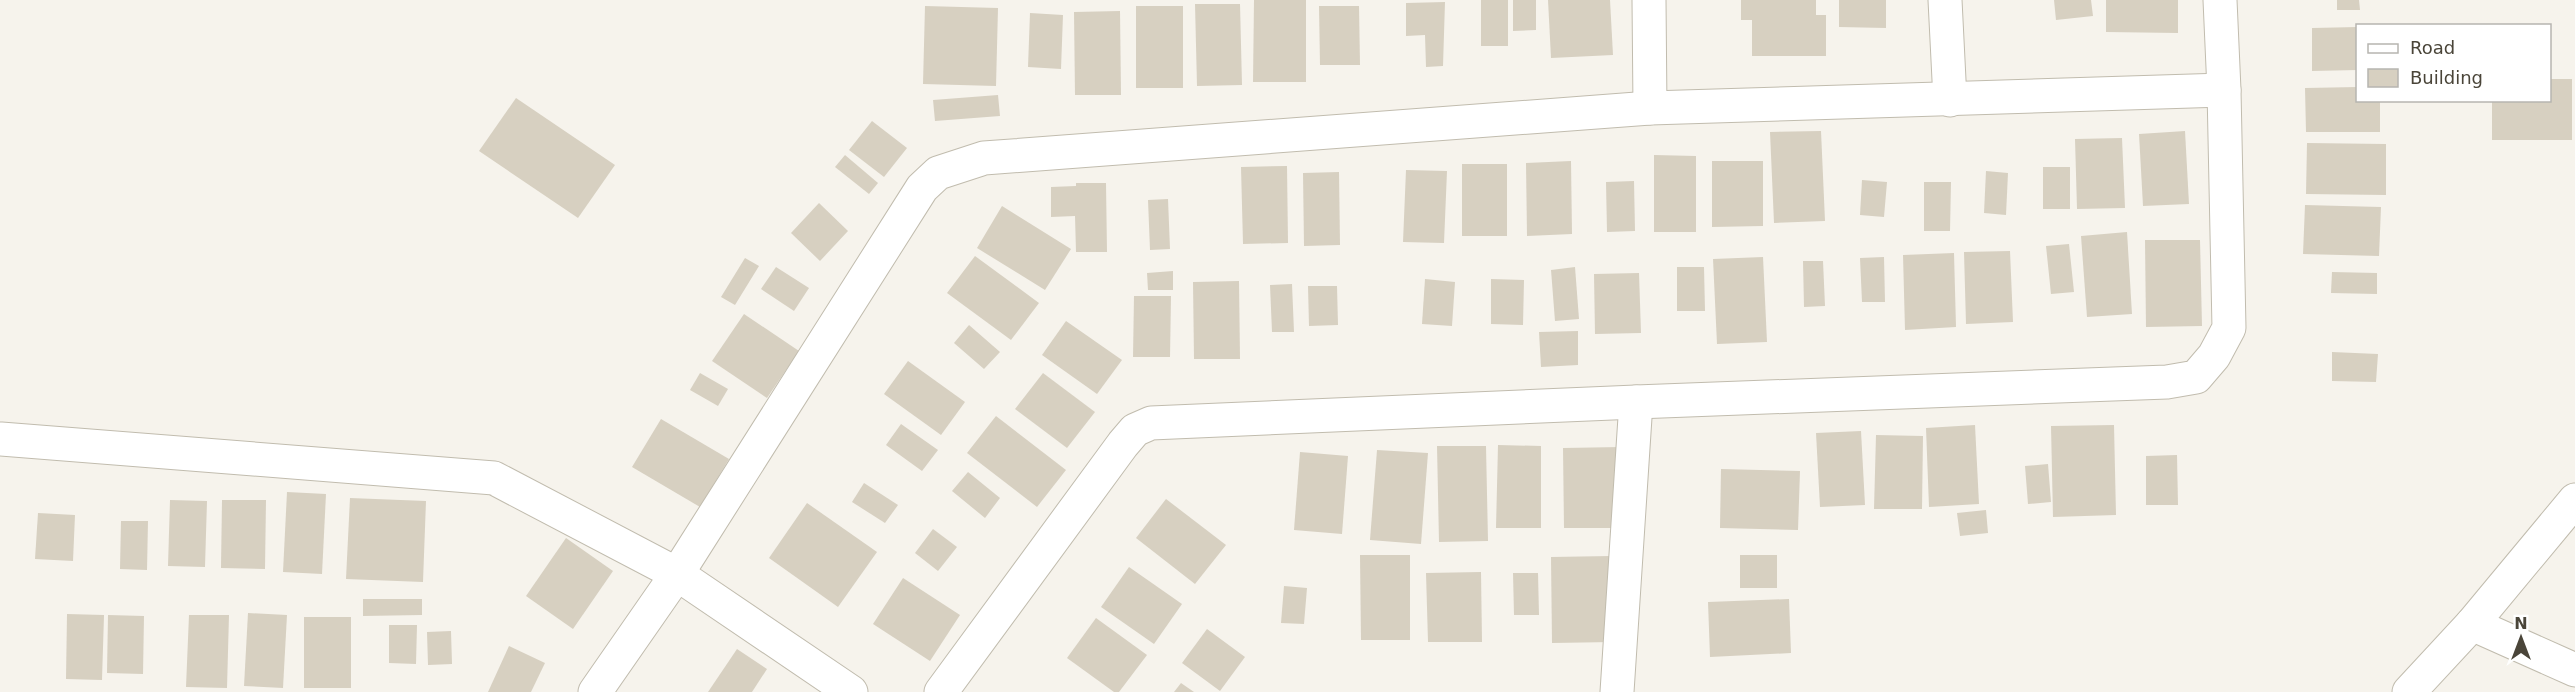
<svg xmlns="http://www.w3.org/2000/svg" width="2575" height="692" font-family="'DejaVu Sans',sans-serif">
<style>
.building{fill:#d7d0c1}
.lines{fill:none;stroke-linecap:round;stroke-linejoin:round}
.minor-casing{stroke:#c1bcae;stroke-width:35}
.minor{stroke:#fff;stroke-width:33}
</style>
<rect width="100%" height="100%" fill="#f6f3ec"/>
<g class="building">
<polygon points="1254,0 1306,0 1306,82 1253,82"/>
<rect x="1481" y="0" width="27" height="46"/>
<polygon points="1513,0 1536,0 1536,30 1513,31"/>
<polygon points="1548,0 1610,0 1613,55 1551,58"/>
<polygon points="1741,0 1816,0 1816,15 1826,15 1826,56 1752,56 1752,20 1741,20"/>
<polygon points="1839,0 1886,0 1886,28 1839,27"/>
<polygon points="2054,0 2091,0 2093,16 2056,20"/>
<polygon points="2106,0 2178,0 2178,33 2106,32"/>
<polygon points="2337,0 2359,0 2360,10 2337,10"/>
<polygon points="1445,2 1443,66 1426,67 1425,35 1406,36 1406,3"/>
<polygon points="1195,4 1240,4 1242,85 1197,86"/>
<polygon points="925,6 998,8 996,86 923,84"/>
<rect x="1136" y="6" width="47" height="82"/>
<polygon points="1319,6 1359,6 1360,65 1320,65"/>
<polygon points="1120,11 1121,95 1075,95 1074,12"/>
<polygon points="1030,13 1063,15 1061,69 1028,67"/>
<polygon points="2358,27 2358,70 2312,71 2312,28"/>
<polygon points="2550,79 2572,79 2572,140 2492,140 2492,100 2550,100"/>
<polygon points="2358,87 2358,100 2380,100 2380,132 2306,132 2305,88"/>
<polygon points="998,95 1000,116 935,121 933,100"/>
<polygon points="516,98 615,165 578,218 479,151"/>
<polygon points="872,121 907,148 884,177 849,150"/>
<polygon points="1821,131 1825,221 1774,223 1770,132"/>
<polygon points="2185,131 2189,204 2143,206 2139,134"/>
<polygon points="2122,138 2125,208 2077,209 2075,139"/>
<polygon points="2307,143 2386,144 2386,195 2306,194"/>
<polygon points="845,155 878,183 869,194 835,167"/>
<polygon points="1654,155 1696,156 1696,232 1654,232"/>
<polygon points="1571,161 1572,234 1527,236 1526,163"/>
<polygon points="1712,161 1763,161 1763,226 1712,227"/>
<rect x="1462" y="164" width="45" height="72"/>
<polygon points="1287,166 1288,243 1243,244 1241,167"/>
<rect x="2043" y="167" width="27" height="42"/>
<polygon points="1406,170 1447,171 1444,243 1403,242"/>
<polygon points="1986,171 2008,173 2006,215 1984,213"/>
<polygon points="1339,172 1340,245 1304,246 1303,173"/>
<polygon points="1862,180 1887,182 1884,217 1860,215"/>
<polygon points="1634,181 1635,231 1607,232 1606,182"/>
<polygon points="1924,182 1951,182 1950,231 1924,231"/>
<polygon points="1076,183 1106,183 1107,252 1076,252 1075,216 1051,217 1051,187 1076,186"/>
<polygon points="1168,199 1170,249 1150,250 1148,200"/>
<polygon points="819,203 848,231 820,261 791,233"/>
<polygon points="2305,205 2381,207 2379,256 2303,254"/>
<polygon points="1002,206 1071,249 1045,290 977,248"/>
<polygon points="2127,232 2132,314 2087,317 2081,236"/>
<polygon points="2145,240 2200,240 2202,326 2146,327"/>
<polygon points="2069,244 2074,292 2051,294 2046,246"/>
<polygon points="2010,251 2013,322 1966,324 1964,252"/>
<polygon points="1954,253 1956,327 1905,330 1903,255"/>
<polygon points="975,256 1039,303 1011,340 947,293"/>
<polygon points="1763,257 1767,342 1717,344 1713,259"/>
<polygon points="1884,257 1885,302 1862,302 1860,258"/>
<polygon points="745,258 759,266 735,305 721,297"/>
<polygon points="1803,261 1823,261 1825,306 1804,307"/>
<polygon points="776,267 809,288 794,311 761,289"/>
<polygon points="1575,267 1579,319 1555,321 1551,270"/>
<polygon points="1677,267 1704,267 1705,311 1677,311"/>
<polygon points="1173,271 1173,290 1148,290 1147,273"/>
<polygon points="2332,272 2377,273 2377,294 2331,293"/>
<polygon points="1639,273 1641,333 1595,334 1594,274"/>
<polygon points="1425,279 1455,282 1452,326 1422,324"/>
<polygon points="1491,279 1524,280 1523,325 1491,324"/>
<polygon points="1239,281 1240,359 1194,359 1193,282"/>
<polygon points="1292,284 1294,332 1272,332 1270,285"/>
<polygon points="1308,286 1337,286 1338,325 1309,326"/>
<polygon points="1134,296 1171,296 1170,357 1133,357"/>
<polygon points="744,314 799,351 767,398 712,361"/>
<polygon points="1066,321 1122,360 1097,394 1042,355"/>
<polygon points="969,325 1000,352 984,369 954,343"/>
<polygon points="1578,331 1578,365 1541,367 1539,332"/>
<polygon points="2332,352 2378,354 2376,382 2332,381"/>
<polygon points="908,361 965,402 941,435 884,394"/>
<polygon points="700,373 728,389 718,406 690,390"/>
<polygon points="1043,373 1095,412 1067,448 1015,409"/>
<polygon points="996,416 1066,470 1037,507 967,453"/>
<polygon points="661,419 729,459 700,507 632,467"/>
<polygon points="901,424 938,450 922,471 886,445"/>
<polygon points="1975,425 1979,504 1929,507 1926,428"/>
<polygon points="2114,425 2116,515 2053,517 2051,426"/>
<polygon points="1861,431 1865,505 1820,507 1816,433"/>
<polygon points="1876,435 1923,436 1922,509 1874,509"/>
<polygon points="1498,445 1541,446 1541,528 1496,528"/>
<polygon points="1437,446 1486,446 1488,541 1439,542"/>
<polygon points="1621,447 1622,528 1564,528 1563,448"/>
<polygon points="1377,450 1428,453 1421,544 1370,540"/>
<polygon points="1300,452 1348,456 1342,534 1294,530"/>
<polygon points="2177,455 2178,505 2146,505 2146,456"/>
<polygon points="2048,464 2051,502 2028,504 2025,466"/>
<polygon points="1721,469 1800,471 1798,530 1720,528"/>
<polygon points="968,472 1000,498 985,518 952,491"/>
<polygon points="864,483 898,505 885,523 852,502"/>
<polygon points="287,492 326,494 322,574 283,572"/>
<polygon points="350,498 426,501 423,582 346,579"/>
<polygon points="1166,499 1226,545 1195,584 1136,538"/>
<polygon points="170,500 207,501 205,567 168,566"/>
<polygon points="222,500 266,500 265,569 221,568"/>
<polygon points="807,503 877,552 838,607 769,558"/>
<polygon points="1986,510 1988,533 1960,536 1957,513"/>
<polygon points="38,513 75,515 73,561 35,559"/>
<polygon points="121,521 148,521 147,570 120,569"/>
<polygon points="933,529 957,547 938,571 915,553"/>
<polygon points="566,538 613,571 573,629 526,596"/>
<polygon points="1360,555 1410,555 1410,640 1361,640"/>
<rect x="1740" y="555" width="37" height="33"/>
<polygon points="1611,556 1613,642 1552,643 1551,557"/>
<polygon points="1129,567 1182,604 1154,644 1101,607"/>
<polygon points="1481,572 1482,642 1428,642 1426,573"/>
<polygon points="1513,573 1538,573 1539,615 1514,615"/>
<polygon points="903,578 960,615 930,661 873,624"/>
<polygon points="1284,586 1307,588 1304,624 1281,623"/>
<polygon points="363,599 422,599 422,615 363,616"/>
<polygon points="1789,599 1791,653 1710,657 1708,602"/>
<polygon points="248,613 287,615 283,688 244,686"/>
<polygon points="67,614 104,615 102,680 66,679"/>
<polygon points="108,615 144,616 143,674 107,673"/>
<polygon points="189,615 229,615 227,688 186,687"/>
<rect x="304" y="617" width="47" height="71"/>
<polygon points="1096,618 1147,655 1119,692 1114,692 1067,658"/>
<polygon points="389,625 417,625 416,664 389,663"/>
<polygon points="1207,629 1245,657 1220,691 1182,663"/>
<polygon points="451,631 452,664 428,665 427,632"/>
<polygon points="509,646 545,663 531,692 488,692"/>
<polygon points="737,649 767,669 752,692 708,692"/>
<polygon points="1181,683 1194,692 1174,692"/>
</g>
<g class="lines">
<defs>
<g id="minor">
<polyline points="1649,0 1650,108"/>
<polyline points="1945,0 1950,100"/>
<polyline points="1,439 494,478 677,574 851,692"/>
<polyline points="2472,624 2575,670"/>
<polyline points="595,692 677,574 922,188 938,173 984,158 1650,108 2224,90"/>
<polyline points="941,692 1123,444 1135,430 1151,423 1636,402 2167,382 2196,377 2214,356 2229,328 2224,90 2220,0"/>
<polyline points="1617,692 1636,402"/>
<polyline points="2409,692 2472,624 2575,500"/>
</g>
</defs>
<use href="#minor" class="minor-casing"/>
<use href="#minor" class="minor"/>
</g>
<rect x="2356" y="24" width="195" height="78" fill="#ffffff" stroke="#b7b5b0" stroke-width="1.5"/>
<rect x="2368" y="44" width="30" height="9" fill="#ffffff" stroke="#b7b5b0" stroke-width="1.5"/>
<text x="2410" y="54" font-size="18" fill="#4a4539">Road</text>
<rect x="2368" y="69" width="30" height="18" fill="#d7d0c1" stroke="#b7b5b0" stroke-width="1.5"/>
<text x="2410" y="84" font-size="18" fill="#4a4539">Building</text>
<g transform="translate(2521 638)" stroke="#ffffff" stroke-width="4.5" paint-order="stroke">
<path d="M0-4.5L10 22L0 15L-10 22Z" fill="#4a4539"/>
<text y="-9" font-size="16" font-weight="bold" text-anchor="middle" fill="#4a4539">N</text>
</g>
</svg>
